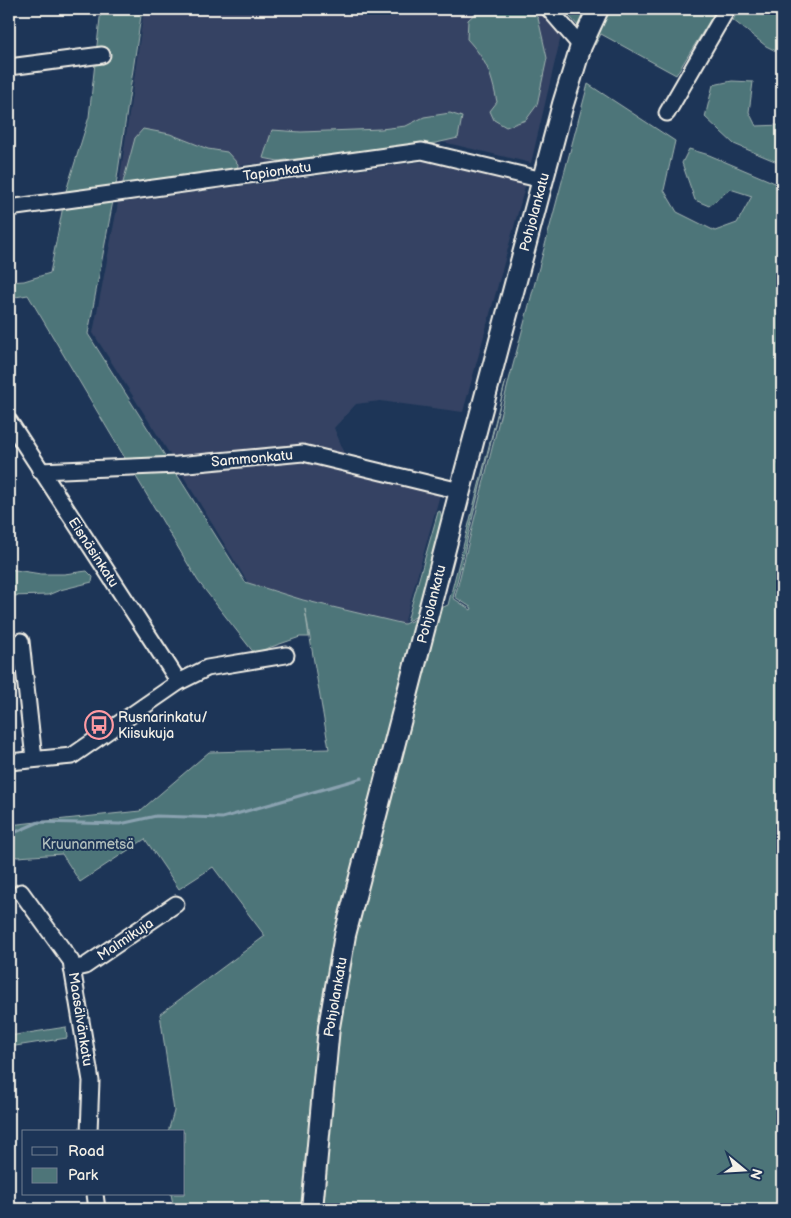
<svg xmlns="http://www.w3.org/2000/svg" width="791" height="1218" font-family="'Balsamiq Sans',sans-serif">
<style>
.built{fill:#344363}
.green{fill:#4e7579;stroke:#a1b3b0}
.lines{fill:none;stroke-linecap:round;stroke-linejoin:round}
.stream{stroke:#8aa2b0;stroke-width:3}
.minor-casing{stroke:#f4f1e8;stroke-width:19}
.major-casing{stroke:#f4f1e8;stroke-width:24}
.minor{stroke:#1d3557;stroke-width:15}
.major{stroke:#1d3557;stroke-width:20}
.labels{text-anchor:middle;stroke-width:4;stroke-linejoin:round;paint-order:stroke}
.street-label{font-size:14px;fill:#f4f1e8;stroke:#1d3557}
.poi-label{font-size:14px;fill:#f4f1e8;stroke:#1d3557;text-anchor:start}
.park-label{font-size:14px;fill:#b2bfbc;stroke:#1d3557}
</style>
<rect width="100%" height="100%" fill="#1d3557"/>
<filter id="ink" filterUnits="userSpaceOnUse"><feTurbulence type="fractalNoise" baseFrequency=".02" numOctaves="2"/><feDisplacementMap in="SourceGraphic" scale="10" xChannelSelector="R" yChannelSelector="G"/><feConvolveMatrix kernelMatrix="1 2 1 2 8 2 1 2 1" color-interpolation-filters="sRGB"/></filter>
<g filter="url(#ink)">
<g class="built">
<polygon points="144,9 538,9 561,36 531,163 443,142 244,165 119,185"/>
<polygon points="440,159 526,183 463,412 380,401 356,404 334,428 345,454 444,480 404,624 304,600 248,583 176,464 93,333 118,203"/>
</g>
<g class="green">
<polygon points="101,9 142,9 116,185 88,334 245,582 303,600 404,624 448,605 506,380 453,598 471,610 472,608 455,597 509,380 588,84 675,141 664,190 677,212 715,231 737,223 752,196 730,189 709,206 695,200 682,163 689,149 709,155 782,186 782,460 778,463 782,470 782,1209 174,1209 171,1194 184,1194 184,1132 168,1132 174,1111 160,1014 265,936 213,867 179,889 145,839 80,882 62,854 17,857 9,854 9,825 140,811 209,752 329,749 305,609 309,637 300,637 254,653 198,581 28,295 9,298 9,282 24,281 50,273 66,191 89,117"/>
<path d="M480 9H528L538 18 547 58 537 105 526 120 506 127 494 120 490 111 497 102C491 73 487 61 467 39L468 20Z"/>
<polygon points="563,9 717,9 676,75 601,34 595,45"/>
<polygon points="739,9 782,9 782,54 766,46 733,20"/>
<polygon points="732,81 753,82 749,112 756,126 782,125 782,164 734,144 705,117 713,85"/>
<polygon points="450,113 462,117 458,138 436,143 278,161 263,158 272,130 301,132 381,129 406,126 424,117"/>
<polygon points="143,129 170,134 208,149 227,152 238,164 237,174 121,190 135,138"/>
<path d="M440 511C447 524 426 596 422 614L407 621 438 512Z"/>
<polygon points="9,569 41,574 64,574 87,571 93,577 92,582 60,590 48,595 9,596"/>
<polygon points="66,1027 67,1038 9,1047 9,1036"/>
</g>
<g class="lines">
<polyline class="stream" points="9,835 39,822 120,824 156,816 222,818 362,778"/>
<defs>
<g id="minor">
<polyline points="549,9 581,46"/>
<polyline points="9,67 102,55"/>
<polyline points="667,113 727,9"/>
<polyline points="9,208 422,151 543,180"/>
<polyline points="9,421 179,682"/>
<polyline points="40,471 177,465 303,453 460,491"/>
<polyline points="21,641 34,759"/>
<polyline points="9,762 72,756 179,682 207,668 286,655"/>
<polyline points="21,892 71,961 91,1081 89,1132"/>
<polyline points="72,969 85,966 176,904"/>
<polyline points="95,1194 97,1209"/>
</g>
<polyline id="major" points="312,1209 329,1027 345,935 460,491 563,104 581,46 598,9"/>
</defs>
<use href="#minor" class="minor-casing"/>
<use href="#major" class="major-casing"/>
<use href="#minor" class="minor"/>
<use href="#major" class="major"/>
</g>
</g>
<defs>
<symbol id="bus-ring" viewBox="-11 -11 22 22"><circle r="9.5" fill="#1d3557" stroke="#ff9aa2" stroke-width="1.5"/><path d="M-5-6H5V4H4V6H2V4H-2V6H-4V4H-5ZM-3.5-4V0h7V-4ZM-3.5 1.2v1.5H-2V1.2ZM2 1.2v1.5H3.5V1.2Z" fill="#ff9aa2"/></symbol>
</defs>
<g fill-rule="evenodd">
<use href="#bus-ring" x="83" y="709" width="32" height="32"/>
</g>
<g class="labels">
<g class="street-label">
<text transform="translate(277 171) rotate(-8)" y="5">Tapionkatu</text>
<text transform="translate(534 212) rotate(-75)" y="5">Pohjolankatu</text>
<text transform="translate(252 458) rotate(-5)" y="5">Sammonkatu</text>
<text transform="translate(94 552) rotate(57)" y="5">Eisnäsinkatu</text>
<text transform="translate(431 604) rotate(-76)" y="5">Pohjolankatu</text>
<text transform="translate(125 939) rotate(-34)" y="5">Malmikuja</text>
<text transform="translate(335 997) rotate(-80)" y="5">Pohjolankatu</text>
<text transform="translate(81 1019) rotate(81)" y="5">Maasälvänkatu</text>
</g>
<g class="poi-label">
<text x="118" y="722">Rusnarinkatu/<tspan x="118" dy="16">Kiisukuja</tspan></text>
</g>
<g class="park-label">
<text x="88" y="849">Kruunanmetsä</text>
</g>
</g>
<rect width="791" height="1218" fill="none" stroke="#1d3557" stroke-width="30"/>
<rect x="15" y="15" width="761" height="1188" fill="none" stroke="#f4f1e8" stroke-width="2" filter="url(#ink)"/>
<rect x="22" y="1130" width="162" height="65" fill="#1d3557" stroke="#738091"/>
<rect x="32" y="1147" width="25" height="8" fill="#1d3557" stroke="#738091"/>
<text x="68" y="1156" font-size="15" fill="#f4f1e8">Road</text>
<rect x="32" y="1168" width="25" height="15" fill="#4e7579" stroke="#738091"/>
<text x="68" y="1180" font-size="15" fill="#f4f1e8">Park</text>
<g transform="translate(744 1170) rotate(108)" stroke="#1d3557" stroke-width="4" paint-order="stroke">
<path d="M0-4L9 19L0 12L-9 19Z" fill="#f4f1e8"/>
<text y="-8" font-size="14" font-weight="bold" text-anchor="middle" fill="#f4f1e8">N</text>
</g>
</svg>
